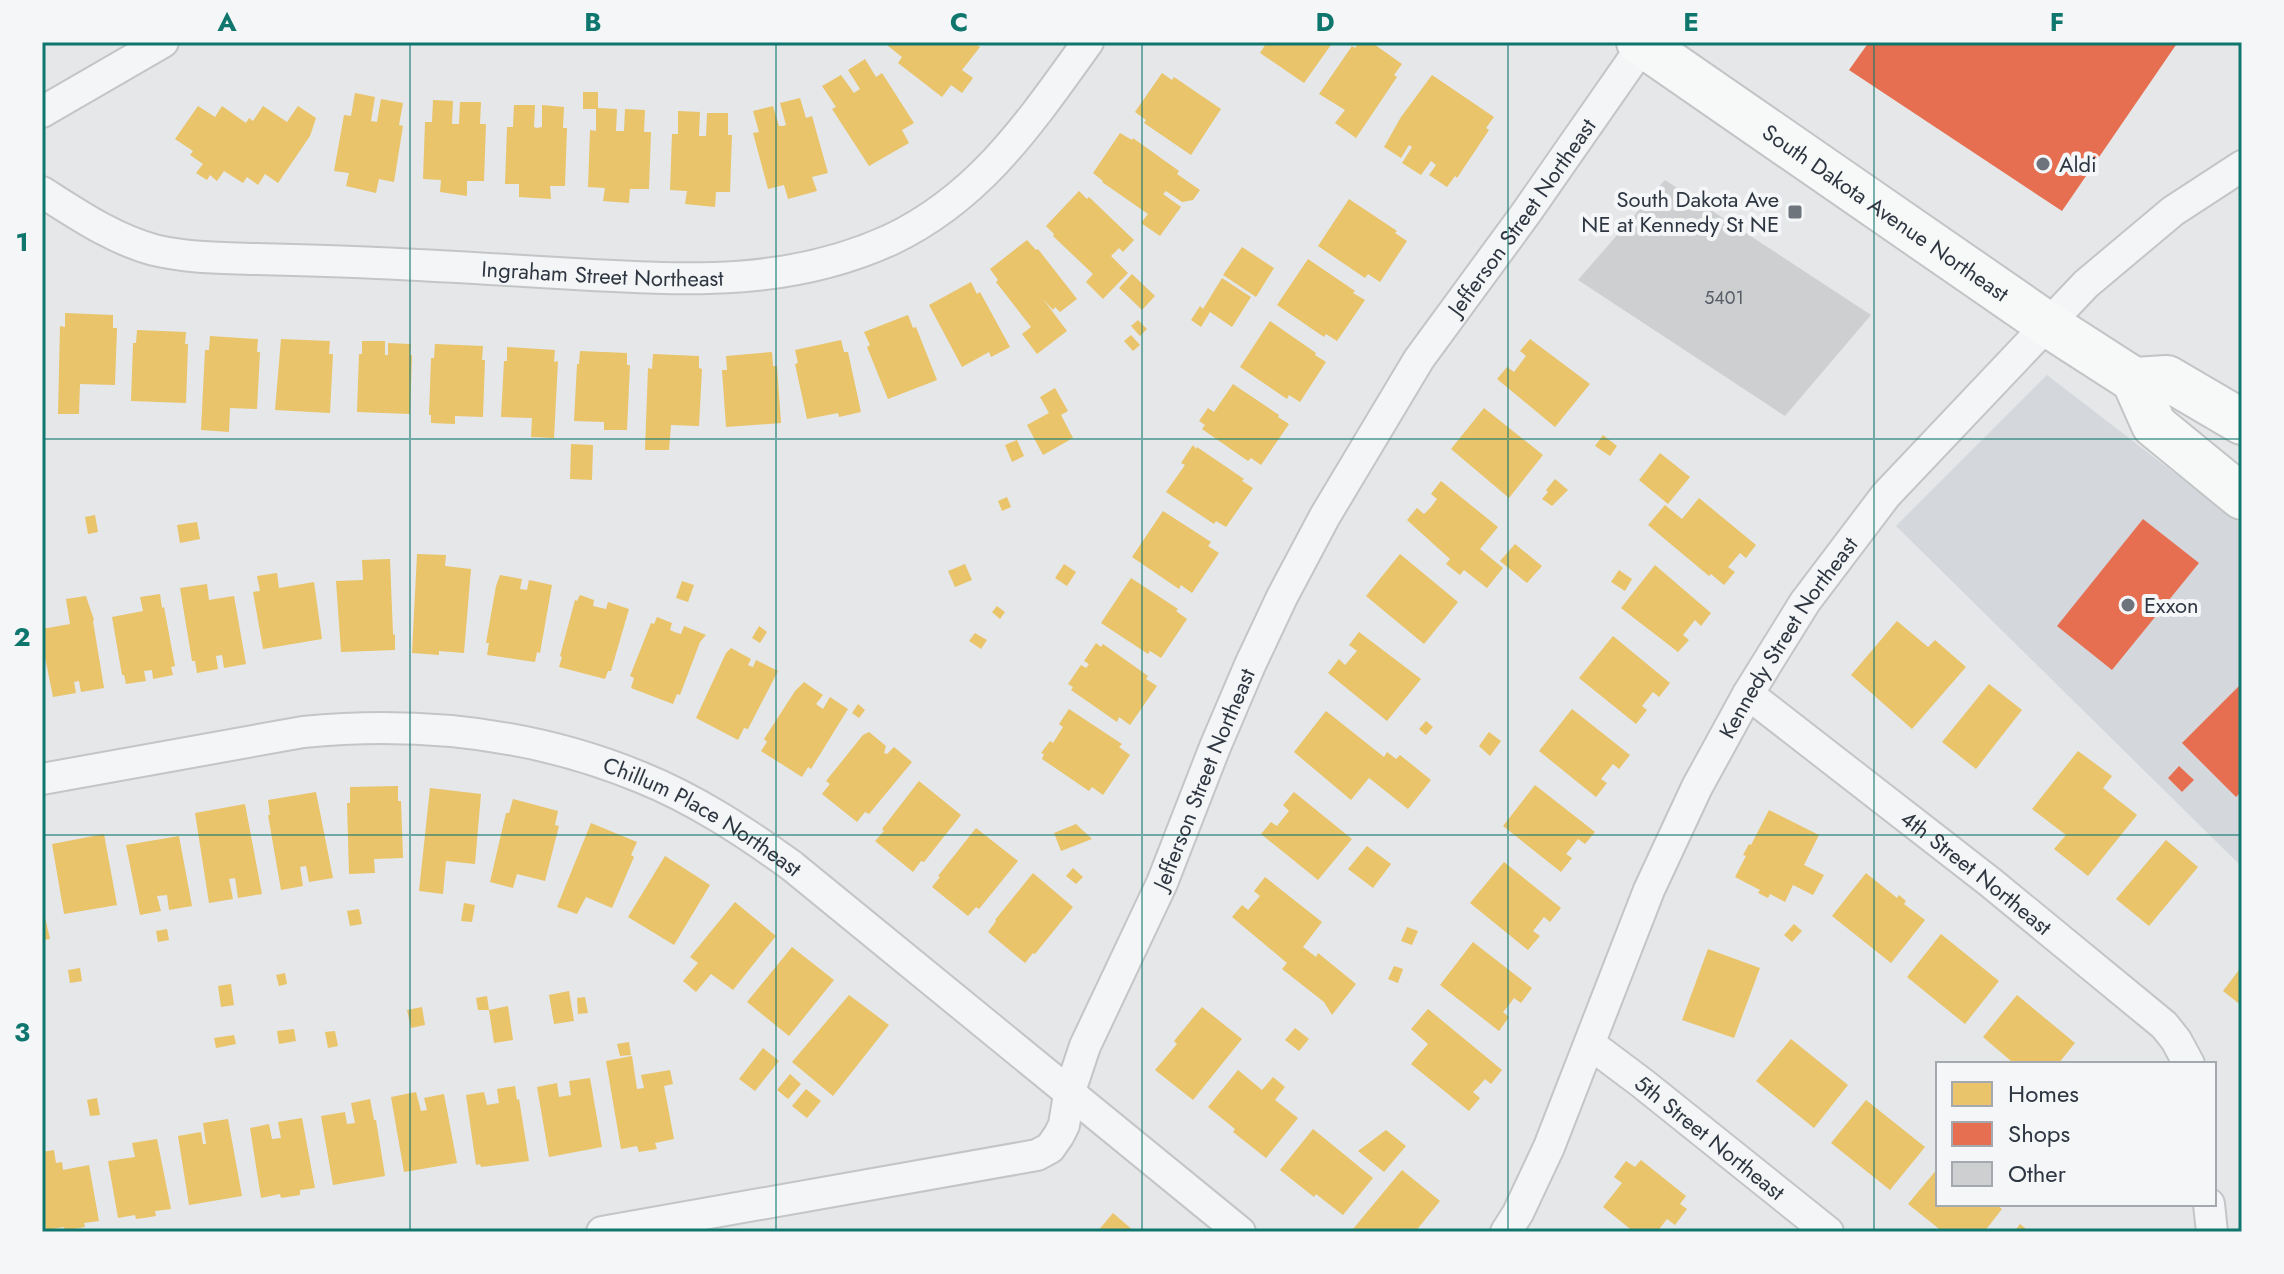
<svg xmlns="http://www.w3.org/2000/svg" width="2284" height="1274" font-family="Jost,sans-serif">
<style>
.built{fill:#d4d7dc}
.homes{fill:#e9c46a}
.shops{fill:#e76f51}
.building{fill:#cecfd1}
.lines{fill:none;stroke-linecap:round;stroke-linejoin:round}
.street-casing{stroke:#c3c5c7;stroke-width:34}
.primary-casing{stroke:#c2c4c6;stroke-width:48}
.street{stroke:#f4f5f6;stroke-width:30}
.primary{stroke:#f7f8f8;stroke-width:44}
.grid{fill:none;stroke:#0f766e;stroke-width:2;stroke-opacity:0.55}
.poi-dot{fill:#6d747c;stroke:#f4f6f8;stroke-width:3}
.labels{text-anchor:middle;stroke-width:8;stroke-linejoin:round;paint-order:stroke}
.number-label{font-size:18px;fill:#565d66}
.poi-label{font-size:22px;fill:#2d3641;stroke:#f4f6f8;text-anchor:start}
.street-label{font-size:22px;fill:#2d3641;stroke:#f4f6f8}
.neatline{fill:none;stroke:#0f766e;stroke-width:3}
.grid-label{font-size:26px;text-anchor:middle;font-weight:bold;fill:#0f766e}
</style>
<rect width="100%" height="100%" fill="#e5e7e9"/>
<polygon class="built" points="2047,375 2242,525 2242,857 2238,863 1896,526"/>
<g class="homes">
<polygon points="883,42 973,42 980,47 962,70 973,78 962,93 951,85 942,97 898,63 902,57"/>
<polygon points="1267,42 1333,42 1304,83 1260,53"/>
<polygon points="1359,42 1371,42 1402,64 1394,75 1397,77 1356,138 1335,123 1345,110 1319,94 1352,46 1355,48"/>
<polygon points="865,59 876,77 882,73 914,123 902,130 909,143 869,166 832,109 836,107 822,86 841,75 854,93 860,89 848,70"/>
<polygon points="1162,73 1172,80 1174,77 1221,109 1191,155 1144,123 1146,120 1135,112"/>
<polygon points="1432,75 1494,117 1486,128 1489,130 1457,178 1455,176 1447,187 1429,175 1436,165 1431,161 1421,175 1402,163 1412,147 1409,145 1401,158 1384,147 1401,117"/>
<polygon points="583,92 598,92 598,108 617,109 616,131 624,131 625,109 645,110 644,132 651,132 649,189 630,189 629,203 603,201 605,188 588,187 590,130 596,131 596,109 583,109"/>
<polygon points="355,93 375,97 371,121 377,122 381,99 403,103 399,125 403,126 394,182 379,179 376,193 346,186 349,173 334,171 344,115 351,116"/>
<polygon points="800,98 806,118 812,116 828,173 812,177 817,191 788,199 784,185 768,189 753,133 759,132 753,111 773,106 779,126 783,126 786,125 780,103"/>
<polygon points="433,100 453,101 452,124 459,124 460,102 481,102 480,124 486,124 484,181 467,181 467,196 440,192 441,180 423,179 425,122 432,122"/>
<polygon points="514,105 535,105 534,127 537,128 542,127 542,105 564,107 563,128 567,128 565,186 550,186 551,199 519,197 519,184 505,184 507,127 513,127"/>
<polygon points="198,106 215,117 222,106 246,123 249,118 253,121 263,106 287,122 298,106 316,118 310,136 278,183 265,174 258,185 247,177 243,183 224,171 217,181 210,175 207,180 196,173 203,164 190,155 193,151 175,139"/>
<polygon points="678,111 700,112 699,136 706,136 707,113 728,113 728,135 732,135 730,192 716,192 715,207 685,204 687,191 670,190 672,134 678,134"/>
<polygon points="1120,133 1132,140 1133,138 1179,171 1177,174 1200,190 1193,200 1182,202 1166,191 1163,194 1181,207 1160,236 1141,223 1148,214 1102,182 1103,181 1093,173"/>
<polygon points="1079,191 1087,199 1089,197 1134,240 1123,252 1119,248 1111,256 1128,273 1103,299 1086,282 1093,274 1053,236 1054,234 1046,226"/>
<polygon points="1349,199 1397,231 1395,233 1407,241 1380,282 1368,274 1365,278 1318,246"/>
<polygon points="1027,240 1036,250 1038,249 1077,299 1060,312 1055,307 1053,310 1043,299 1067,331 1037,354 1022,334 1031,327 996,282 998,280 990,269"/>
<polygon points="1242,247 1274,268 1256,297 1223,275"/>
<polygon points="1308,259 1355,291 1353,293 1365,300 1337,341 1326,334 1324,337 1277,305"/>
<polygon points="1132,274 1155,296 1142,310 1119,288"/>
<polygon points="1222,278 1251,297 1232,327 1210,312 1201,327 1191,320 1200,306 1203,309"/>
<polygon points="971,282 977,294 980,292 1010,347 991,357 989,352 962,367 929,305"/>
<polygon points="65,313 113,315 113,328 117,328 115,385 80,384 79,414 58,414 60,326 65,327"/>
<polygon points="908,315 913,328 916,327 937,380 888,399 867,347 870,345 864,332"/>
<polygon points="1138,320 1147,329 1140,336 1131,326"/>
<polygon points="1270,321 1316,353 1315,355 1326,362 1300,402 1289,395 1287,399 1240,367"/>
<polygon points="137,330 186,332 185,344 188,344 186,403 131,401 133,343 136,343"/>
<polygon points="1131,335 1140,345 1133,351 1124,341"/>
<polygon points="210,336 258,339 257,352 260,352 257,409 230,408 229,432 201,430 205,350 209,350"/>
<polygon points="281,339 330,341 329,354 333,354 330,413 275,410"/>
<polygon points="1530,339 1590,384 1555,427 1497,379 1507,367 1514,372 1526,356 1520,351"/>
<polygon points="841,340 844,352 848,352 861,412 839,417 838,413 807,419 795,364 798,363 795,350"/>
<polygon points="362,341 385,341 385,355 388,355 388,343 411,344 410,355 412,355 410,414 357,412 359,354 362,354"/>
<polygon points="435,344 483,346 482,360 485,360 483,417 455,416 455,424 431,423 431,415 429,415 431,358 434,358"/>
<polygon points="507,347 555,350 554,362 558,361 554,438 531,437 532,418 501,417 504,361 507,361"/>
<polygon points="580,351 627,353 627,365 630,365 627,430 604,430 604,422 574,421 577,364 579,364"/>
<polygon points="772,352 773,366 777,366 781,423 726,427 722,370 727,370 726,356"/>
<polygon points="653,354 699,356 699,368 702,369 699,426 671,425 669,450 645,450 648,368 652,369"/>
<polygon points="1233,384 1279,415 1278,417 1289,424 1261,465 1251,458 1248,461 1202,429 1205,425 1199,421 1208,408 1214,412"/>
<polygon points="1055,388 1068,411 1061,415 1073,438 1043,455 1027,425 1049,413 1040,397"/>
<polygon points="1484,408 1543,455 1509,498 1451,449"/>
<polygon points="1603,435 1617,446 1610,456 1595,446"/>
<polygon points="1017,440 1024,456 1012,462 1005,445"/>
<polygon points="571,444 593,445 592,480 570,479"/>
<polygon points="1193,445 1196,449 1197,447 1244,479 1242,481 1253,488 1226,527 1216,521 1214,524 1166,492 1185,465 1181,463"/>
<polygon points="1660,453 1690,477 1668,504 1639,480"/>
<polygon points="1555,479 1568,490 1552,506 1542,499 1548,492 1546,490"/>
<polygon points="1441,481 1498,527 1480,549 1503,568 1487,588 1464,570 1460,575 1446,564 1450,559 1407,520 1417,508 1424,514 1431,507 1437,499 1431,494"/>
<polygon points="1007,497 1011,507 1002,511 998,501"/>
<polygon points="1699,498 1756,545 1746,558 1740,553 1728,567 1735,572 1724,585 1711,574 1709,576 1648,525 1665,505 1682,519"/>
<polygon points="1163,511 1211,542 1208,546 1219,553 1192,593 1181,585 1179,589 1132,557"/>
<polygon points="95,515 98,532 88,534 85,517"/>
<polygon points="197,522 200,539 180,543 177,525"/>
<polygon points="1515,544 1542,566 1527,583 1500,561"/>
<polygon points="417,554 446,555 445,566 471,569 464,653 439,651 439,655 412,653"/>
<polygon points="1400,554 1458,602 1424,644 1366,596"/>
<polygon points="390,559 393,634 395,635 395,650 341,652 336,581 363,580 362,560"/>
<polygon points="965,564 972,580 955,587 948,571"/>
<polygon points="1064,564 1076,572 1067,586 1055,578"/>
<polygon points="1655,565 1711,613 1701,626 1695,620 1683,635 1689,640 1678,652 1621,608"/>
<polygon points="1619,570 1632,579 1625,591 1611,582"/>
<polygon points="277,573 279,588 314,582 322,639 263,649 253,592 260,591 257,576"/>
<polygon points="500,575 522,579 520,589 527,590 529,580 552,585 540,653 537,652 535,662 487,655 489,643 486,643 496,586"/>
<polygon points="1131,578 1178,609 1176,611 1187,619 1161,658 1150,651 1148,654 1101,623"/>
<polygon points="682,581 694,585 688,602 676,598"/>
<polygon points="207,584 209,600 234,596 246,664 224,668 222,655 216,656 218,669 197,673 195,661 192,661 180,588"/>
<polygon points="160,594 162,608 164,607 175,666 171,667 173,675 153,679 152,670 144,671 146,681 126,684 124,675 122,675 112,617 143,611 140,597"/>
<polygon points="580,595 594,600 593,606 606,609 608,602 629,609 611,671 608,671 605,679 559,667 562,657 560,656 575,600 577,601"/>
<polygon points="86,596 94,620 93,621 104,688 81,692 79,681 74,682 76,693 53,697 42,642 42,629 70,624 66,599"/>
<polygon points="997,606 1005,612 1000,619 992,612"/>
<polygon points="657,617 672,623 670,630 677,633 681,634 684,626 706,635 700,642 680,695 677,694 673,704 631,688 634,678 630,676 651,623 654,624"/>
<polygon points="1897,621 1928,647 1935,640 1966,667 1912,729 1851,675"/>
<polygon points="759,626 767,632 760,643 752,638"/>
<polygon points="1359,632 1421,679 1387,721 1328,673 1339,659 1345,665 1357,651 1349,645"/>
<polygon points="975,633 987,640 981,649 969,641"/>
<polygon points="1613,636 1670,683 1659,697 1653,692 1642,706 1647,710 1636,724 1579,678"/>
<polygon points="1096,643 1101,647 1103,644 1148,676 1146,679 1157,686 1130,725 1119,717 1117,722 1071,690 1073,687 1068,684 1081,665 1086,668 1089,664 1084,661"/>
<polygon points="731,648 751,659 748,665 750,666 753,667 756,660 778,671 748,729 744,728 738,740 696,718 726,653"/>
<polygon points="804,682 823,695 816,704 823,709 830,697 848,709 811,769 808,767 802,777 761,751 767,742 764,739 795,691"/>
<polygon points="1989,684 2022,710 1976,769 1942,742"/>
<polygon points="858,704 865,710 859,718 852,713"/>
<polygon points="1069,709 1122,744 1119,747 1130,755 1103,795 1092,787 1089,791 1042,759 1044,754 1041,753 1050,741 1053,743 1063,727 1059,724"/>
<polygon points="1572,709 1630,755 1619,769 1613,764 1601,779 1607,783 1596,797 1539,751"/>
<polygon points="1326,711 1384,757 1387,752 1396,759 1400,755 1431,780 1408,809 1369,778 1351,800 1294,752"/>
<polygon points="1426,721 1433,727 1426,735 1419,729"/>
<polygon points="869,732 886,746 884,753 887,754 894,747 912,762 869,814 865,812 857,822 822,794 830,784 826,781 863,735"/>
<polygon points="1489,732 1501,741 1490,756 1479,746"/>
<polygon points="2078,751 2112,776 2103,788 2137,815 2088,876 2054,849 2066,835 2032,809"/>
<polygon points="919,781 961,815 924,862 921,861 913,872 875,841 884,831 882,829"/>
<polygon points="1535,785 1595,832 1585,844 1578,839 1566,854 1572,858 1561,872 1503,826"/>
<polygon points="398,786 398,801 401,801 403,858 374,859 375,873 349,874 347,803 350,803 350,787"/>
<polygon points="430,788 481,794 475,864 446,861 443,894 419,891"/>
<polygon points="316,792 333,878 309,882 306,866 300,867 303,886 281,890 268,815 270,815 268,800"/>
<polygon points="1294,792 1352,839 1318,880 1261,834 1271,822 1277,826 1289,811 1283,805"/>
<polygon points="513,799 558,811 555,825 559,826 545,881 517,874 513,888 490,882 506,813 509,813"/>
<polygon points="245,804 262,894 238,898 235,878 229,879 233,899 209,903 195,813"/>
<polygon points="1769,810 1819,835 1804,865 1824,875 1813,895 1793,885 1785,902 1770,894 1768,898 1758,893 1760,890 1735,877 1746,856 1743,855 1749,844 1751,845"/>
<polygon points="591,823 637,842 631,855 634,857 612,908 586,897 577,914 557,907"/>
<polygon points="1076,824 1092,839 1061,851 1054,833"/>
<polygon points="976,828 1018,861 979,909 976,907 968,916 932,887 940,877 938,876"/>
<polygon points="104,834 117,905 64,914 52,844"/>
<polygon points="179,836 192,906 169,910 167,895 157,896 161,911 140,915 126,845"/>
<polygon points="2166,840 2198,867 2149,926 2116,899"/>
<polygon points="1367,846 1391,864 1373,888 1348,869"/>
<polygon points="665,856 710,885 674,945 628,917"/>
<polygon points="1504,862 1561,908 1550,922 1544,917 1533,931 1540,936 1528,950 1470,903"/>
<polygon points="1073,868 1083,877 1076,884 1066,876"/>
<polygon points="1033,873 1073,907 1035,954 1033,953 1025,963 988,932 996,921 995,920"/>
<polygon points="1866,873 1897,898 1899,895 1906,901 1904,904 1925,920 1891,963 1832,916"/>
<polygon points="1265,877 1322,922 1303,947 1316,957 1318,953 1356,984 1332,1015 1324,1002 1282,969 1287,963 1232,917 1242,905 1248,910 1260,896 1254,891"/>
<polygon points="735,902 776,936 733,990 711,974 696,992 683,981 698,963 690,957"/>
<polygon points="464,903 475,905 472,922 461,921"/>
<polygon points="42,904 50,939 42,940"/>
<polygon points="359,909 362,924 350,926 347,911"/>
<polygon points="1794,924 1802,931 1792,942 1784,935"/>
<polygon points="1407,927 1418,931 1412,945 1401,941"/>
<polygon points="167,929 169,940 158,942 156,931"/>
<polygon points="1941,934 1999,981 1965,1024 1907,977"/>
<polygon points="1473,942 1532,988 1521,1003 1514,998 1509,1005 1503,1012 1509,1017 1499,1031 1440,985"/>
<polygon points="792,947 834,980 789,1036 747,1002"/>
<polygon points="1708,949 1760,968 1734,1038 1682,1020"/>
<polygon points="1394,966 1403,969 1398,983 1388,979"/>
<polygon points="2242,966 2242,1006 2223,991"/>
<polygon points="80,968 82,981 70,983 68,970"/>
<polygon points="285,973 287,984 279,986 276,975"/>
<polygon points="231,984 234,1005 221,1007 218,986"/>
<polygon points="569,991 574,1021 554,1024 549,995"/>
<polygon points="849,995 889,1025 833,1096 792,1062"/>
<polygon points="2017,995 2075,1043 2058,1064 2009,1064 2011,1061 1983,1037"/>
<polygon points="487,996 489,1010 478,1010 476,998"/>
<polygon points="585,997 588,1013 578,1014 577,998"/>
<polygon points="508,1006 513,1040 494,1043 489,1010"/>
<polygon points="422,1007 425,1025 411,1028 407,1010"/>
<polygon points="1202,1007 1242,1039 1193,1100 1155,1070 1177,1044 1174,1041"/>
<polygon points="1428,1009 1502,1070 1491,1084 1485,1079 1479,1086 1473,1092 1480,1098 1469,1111 1411,1064 1428,1044 1411,1029"/>
<polygon points="1295,1028 1309,1039 1299,1051 1285,1040"/>
<polygon points="294,1029 296,1041 279,1044 277,1031"/>
<polygon points="335,1031 338,1046 328,1048 325,1032"/>
<polygon points="234,1035 236,1044 216,1048 214,1038"/>
<polygon points="1791,1039 1848,1085 1814,1128 1756,1081"/>
<polygon points="629,1042 631,1055 620,1056 617,1044"/>
<polygon points="763,1048 779,1061 755,1091 739,1079"/>
<polygon points="632,1056 637,1089 644,1088 641,1075 670,1070 673,1084 664,1086 674,1139 655,1143 657,1149 639,1152 637,1146 621,1149 606,1061"/>
<polygon points="1238,1070 1262,1090 1273,1077 1285,1087 1275,1100 1298,1118 1266,1158 1233,1132 1235,1129 1208,1107"/>
<polygon points="790,1074 801,1084 788,1099 777,1090"/>
<polygon points="590,1078 602,1147 549,1157 537,1087 557,1083 559,1097 571,1095 569,1081"/>
<polygon points="515,1086 517,1100 519,1099 529,1161 481,1167 480,1164 476,1165 466,1095 484,1092 487,1105 499,1103 497,1089"/>
<polygon points="806,1089 821,1101 807,1118 792,1106"/>
<polygon points="416,1092 421,1111 427,1110 424,1098 444,1094 457,1163 404,1172 391,1097"/>
<polygon points="97,1098 100,1115 90,1116 87,1100"/>
<polygon points="370,1099 374,1120 376,1120 385,1176 333,1185 321,1116 345,1112 347,1124 355,1123 351,1103"/>
<polygon points="1866,1100 1925,1147 1890,1190 1831,1143"/>
<polygon points="302,1118 315,1188 300,1190 300,1195 281,1198 280,1194 261,1198 250,1128 269,1124 272,1139 281,1138 278,1122"/>
<polygon points="228,1119 242,1196 189,1205 178,1136 201,1132 203,1144 206,1144 203,1123"/>
<polygon points="1313,1129 1373,1178 1343,1215 1316,1194 1314,1197 1280,1170"/>
<polygon points="1386,1130 1406,1146 1384,1172 1358,1151"/>
<polygon points="157,1139 171,1209 155,1211 156,1216 144,1218 136,1219 135,1215 118,1218 108,1161 135,1157 132,1143"/>
<polygon points="54,1150 56,1163 62,1162 63,1170 89,1165 99,1221 84,1223 85,1227 74,1229 65,1230 64,1227 46,1230 42,1206 42,1152"/>
<polygon points="1641,1160 1686,1196 1680,1204 1687,1209 1675,1225 1667,1219 1657,1232 1634,1232 1603,1207 1622,1183 1614,1177 1626,1161 1635,1167"/>
<polygon points="1938,1168 1938,1204 1995,1204 2002,1209 1984,1232 1943,1232 1908,1204"/>
<polygon points="1402,1170 1440,1201 1415,1232 1356,1232 1353,1229"/>
<polygon points="1113,1213 1135,1232 1097,1232"/>
<polygon points="2020,1224 2030,1232 2014,1232"/>
</g>
<g class="shops">
<polygon points="1869,42 2178,42 2062,211 1849,70"/>
<polygon points="2143,519 2199,563 2112,670 2057,626"/>
<polygon points="2242,683 2242,791 2236,797 2182,743"/>
<polygon points="2179,766 2194,780 2182,792 2168,778"/>
</g>
<polygon class="building" points="1665,180 1871,315 1785,416 1578,280"/>
<g class="lines">
<defs>
<g id="street">
<polyline points="42,112 163,42"/>
<path id="s1" d="M42 192C77 214 113 239 154 250 188 258 221 258 256 259 296 260 336 261 377 263 443 266 509 270 575 274 685 280 787 287 890 240 981 197 1031 121 1088 42"/>
<path id="s2" d="M1748 694 1990 882 2164 1025 2176 1040 2189 1064"/>
<path id="s3" d="M42 779 303 732C417 721 533 733 640 777 695 799 745 832 792 866L1240 1232"/>
<path id="s4" d="M1590 1044 1642 1083 1828 1232"/>
<polyline points="2209,1204 2212,1232"/>
<path id="s5" d="M602 1232 1037 1155 1050 1148 1059 1135 1064 1125 1069 1094 1085 1046 1162 883 1215 747 1250 665 1282 597 1325 516 1419 359 1526 213 1643 45"/>
<path id="s6" d="M1506 1232 1518 1213 1549 1147 1649 890 1697 787 1748 694 1805 602 1886 495 2086 284 2173 211 2242 166"/>
</g>
<g id="primary">
<path id="s7" d="M1639 42 2047 324 2134 380 2154 425 2242 497"/>
<polyline points="2134,380 2167,378 2242,422"/>
</g>
</defs>
<use href="#street" class="street-casing"/>
<use href="#primary" class="primary-casing"/>
<use href="#street" class="street"/>
<use href="#primary" class="primary"/>
</g>
<path class="grid" d="M410 42V1232M776 42V1232M1142 42V1232M1508 42V1232M1874 42V1232M42 439H2242M42 835H2242"/>
<g class="poi-dot">
<circle cx="2043" cy="164" r="8"/>
<rect x="1787" y="204" width="16" height="16" rx="4"/>
<circle cx="2128" cy="605" r="8"/>
</g>
<g class="labels">
<g class="number-label">
<text x="1724" y="304">5401</text>
</g>
<g class="poi-label">
<text x="2059" y="172">Aldi</text>
<text x="1779" y="207" text-anchor="end">South Dakota Ave<tspan x="1779" dy="25">NE at Kennedy St NE</tspan></text>
<text x="2144" y="613">Exxon</text>
</g>
<g class="street-label">
<text dy="8" stroke="none"><textPath href="#s7" startOffset="300">South Dakota Avenue Northeast</textPath></text>
<text dy="8" stroke="none"><textPath href="#s5" startOffset="1506">Jefferson Street Northeast</textPath></text>
<text dy="8" stroke="none"><textPath href="#s1" startOffset="576">Ingraham Street Northeast</textPath></text>
<text dy="8" stroke="none"><textPath href="#s6" startOffset="660">Kennedy Street Northeast</textPath></text>
<text dy="8" stroke="none"><textPath href="#s5" startOffset="858">Jefferson Street Northeast</textPath></text>
<text dy="8" stroke="none"><textPath href="#s3" startOffset="682">Chillum Place Northeast</textPath></text>
<text dy="8" stroke="none"><textPath href="#s2" startOffset="290">4th Street Northeast</textPath></text>
<text dy="8" stroke="none"><textPath href="#s4" startOffset="152">5th Street Northeast</textPath></text>
</g>
</g>
<rect width="2284" height="1274" fill="none" stroke="#f4f6f8" stroke-width="88"/>
<rect x="1936" y="1062" width="280" height="144" fill="#f4f6f8" stroke="#a4a9af" stroke-width="2"/>
<rect x="1952" y="1082" width="40" height="24" fill="#e9c46a" stroke="#a4a9af" stroke-width="2"/>
<text x="2008" y="1102" font-size="24" fill="#2d3641">Homes</text>
<rect x="1952" y="1122" width="40" height="24" fill="#e76f51" stroke="#a4a9af" stroke-width="2"/>
<text x="2008" y="1142" font-size="24" fill="#2d3641">Shops</text>
<rect x="1952" y="1162" width="40" height="24" fill="#cecfd1" stroke="#a4a9af" stroke-width="2"/>
<text x="2008" y="1182" font-size="24" fill="#2d3641">Other</text>
<rect x="44" y="44" width="2196" height="1186" class="neatline"/>
<g class="grid-label">
<text x="227" y="31">A</text>
<text x="593" y="31">B</text>
<text x="959" y="31">C</text>
<text x="1325" y="31">D</text>
<text x="1691" y="31">E</text>
<text x="2057" y="31">F</text>
<text x="22" y="251">1</text>
<text x="22" y="646">2</text>
<text x="22" y="1041">3</text>
</g>
</svg>
